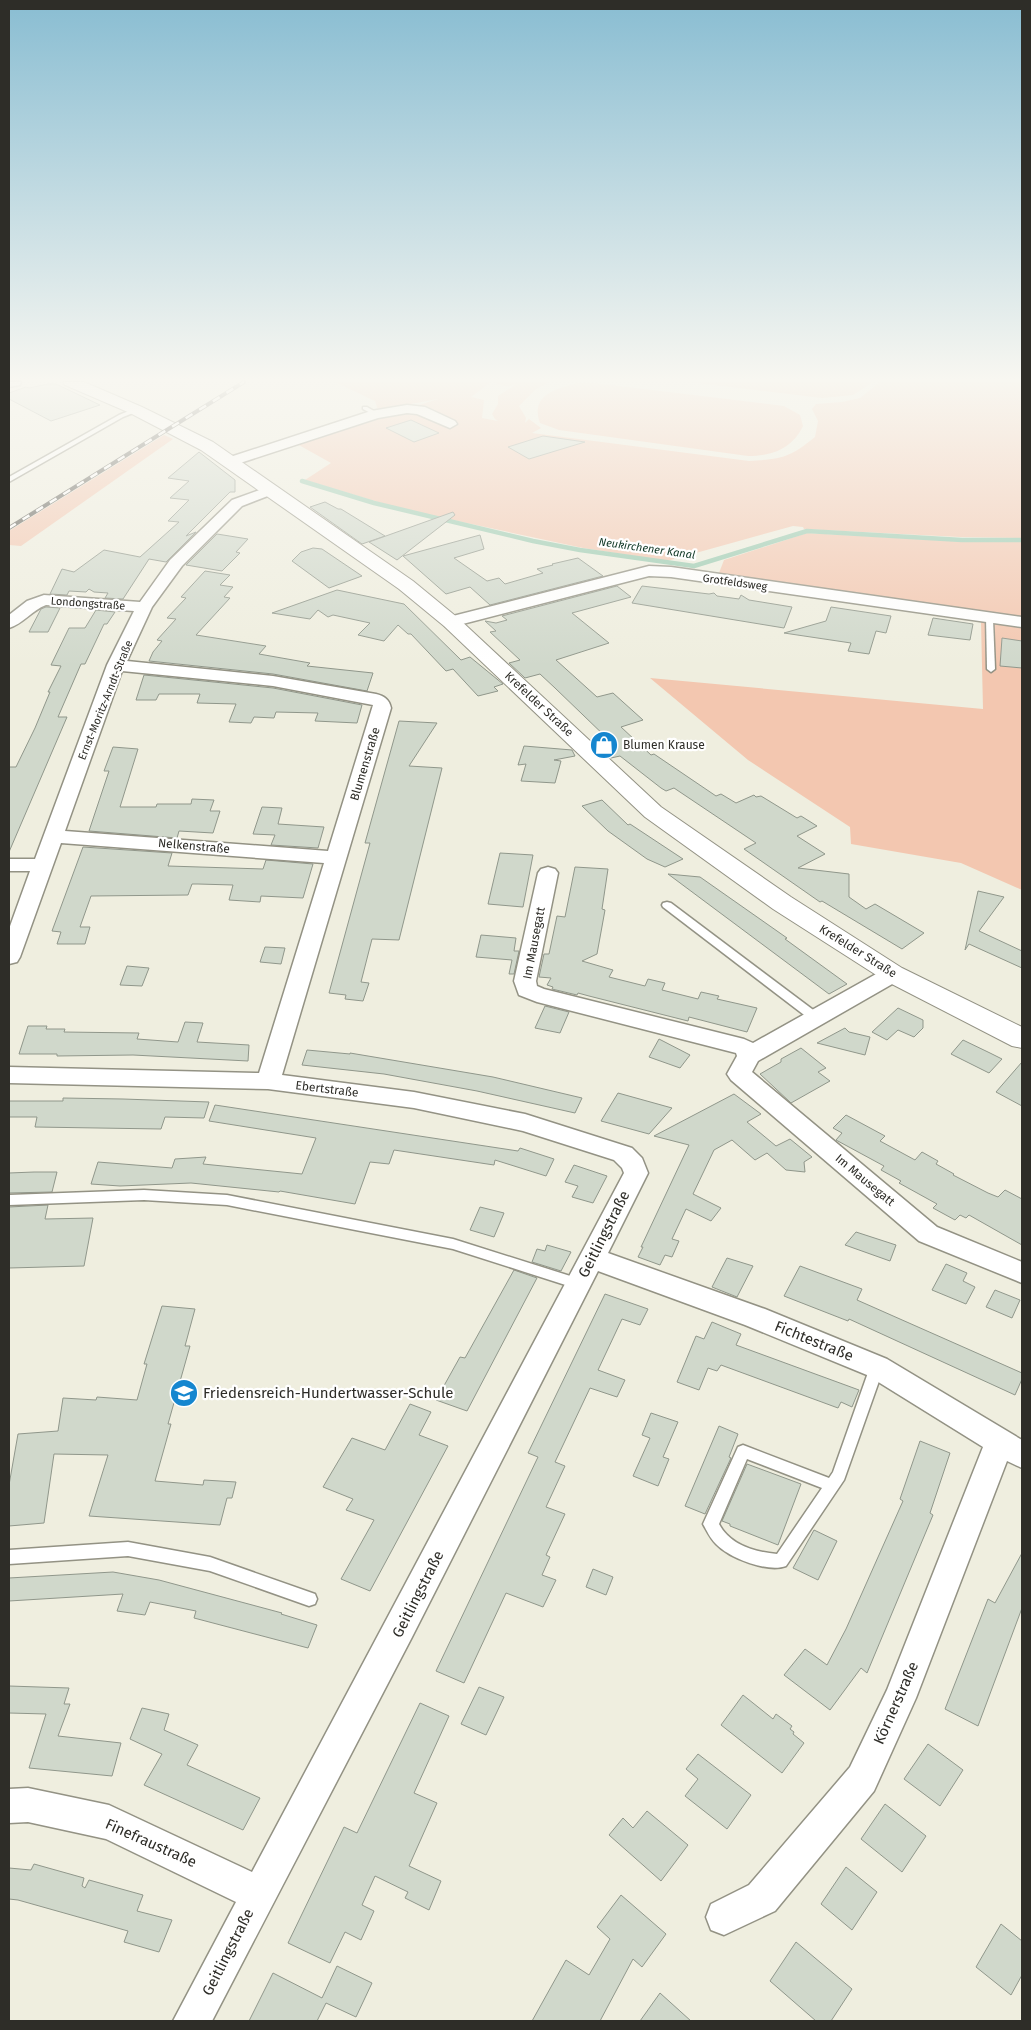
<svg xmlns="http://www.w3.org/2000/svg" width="1031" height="2030" font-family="'Fira Sans',sans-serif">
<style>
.green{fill:#f3c7b0}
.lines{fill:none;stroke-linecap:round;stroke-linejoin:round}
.stream{stroke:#9acab0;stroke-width:4.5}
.building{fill:#d0d8cb;stroke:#90978b}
.lane-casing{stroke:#939284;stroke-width:3}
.street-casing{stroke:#939284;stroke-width:3}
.secondary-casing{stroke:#939284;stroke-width:2}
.lane{fill:#fff;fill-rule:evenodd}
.street{fill:#fff;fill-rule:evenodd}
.secondary{fill:#fff;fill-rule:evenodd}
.rail-casing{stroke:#5c5b54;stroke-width:4}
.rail{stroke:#fff;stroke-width:2.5;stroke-dasharray:8;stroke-linecap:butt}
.labels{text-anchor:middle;stroke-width:4.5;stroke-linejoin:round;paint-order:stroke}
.far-water-label{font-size:11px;font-style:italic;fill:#0f3725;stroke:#fff}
.far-street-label{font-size:11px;fill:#2e2d28;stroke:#fff}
.street-label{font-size:12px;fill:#2e2d28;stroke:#fff}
.poi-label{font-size:12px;fill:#2e2d28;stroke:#fff;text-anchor:start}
.near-street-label{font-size:15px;fill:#2e2d28;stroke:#fff}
.near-poi-label{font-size:15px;fill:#2e2d28;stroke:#fff;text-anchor:start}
</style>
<rect width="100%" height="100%" fill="#efeedf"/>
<g class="green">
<path d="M335 382H491L471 397 484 400 482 418 498 421 495 419 492 414 498 404V396L515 385 504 386 493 382H550L536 389 519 406 526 418 525 423 529 419 541 428 532 433 749 461C782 459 789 458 815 437L818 421 812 409 816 404 842 402 860 398 880 382H1022V538L960 537 804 529 803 527 793 526 667 561 583 548 401 509 305 480 331 463 297 444 438 399 378 410 375 401Z"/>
<polygon points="689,382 873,382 853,395 822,398"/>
<path d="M578 383H594L784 406 800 415 803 426C792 449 772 456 748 456L559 430 540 423C530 395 555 389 578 383Z"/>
<polygon points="164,435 173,439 21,546 9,545 9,531"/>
<polygon points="807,533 970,542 1022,542 1022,618 951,609 719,573 724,560"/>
<polygon points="981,622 1022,627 1022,890 961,863 851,844 850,827 748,760 650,678 983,709"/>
</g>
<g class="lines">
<polyline class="stream" points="302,481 374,503 533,541 580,550 694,566 807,531 962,540 1022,540"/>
</g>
<g class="building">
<polygon points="48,384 56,384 100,405 51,421 9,399 9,393 26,387 29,388"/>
<polygon points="411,420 439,433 414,442 386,428"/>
<polygon points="543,436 585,442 529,459 508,447"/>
<polygon points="199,452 235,480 235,492 230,492 186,536 196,532 166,562 149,559 123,599 105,598 108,593 94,592 89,589 86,592 69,591 67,595 50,594 62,569 74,572 104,550 140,557 179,522 168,521 189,500 170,498 189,481 168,478"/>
<polygon points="325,502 338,509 341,509 385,536 362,544 310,507"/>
<polygon points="453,512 455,515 397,560 369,542"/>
<polygon points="217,534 248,539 236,552 240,553 222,571 186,565"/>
<polygon points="480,535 484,549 454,558 487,581 499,578 505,584 543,573 537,569 553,565 552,564 578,558 603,576 490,605 470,587 446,594 403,556"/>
<polygon points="313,548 322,549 362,576 329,588 292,561 301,552"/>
<polygon points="205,571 230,575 220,585 233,587 224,597 230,598 196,635 266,646 259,654 310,663 307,666 373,673 367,691 273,674 149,661 153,652 162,641 157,640 176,619 167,618 186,598 181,597"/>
<polygon points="617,586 631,597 572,613 609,643 556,660 597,697 613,693 643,720 621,727 651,755 654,754 716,796 721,794 736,803 754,795 756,797 761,796 797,818 801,816 817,826 797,836 825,854 798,868 849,874 849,897 866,909 875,904 924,933 902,949 822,901 820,902 744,849 756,843 674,788 666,791 661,788 620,756 611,758 597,745 610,741 555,688 540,674 525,678 509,663 520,660 490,632 496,631 485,621 496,623 507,620 502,616"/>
<polygon points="642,586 709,594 714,593 717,596 739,599 741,595 749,600 792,607 784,628 632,603"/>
<polygon points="337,590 404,604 461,660 470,657 503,684 494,687 498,691 478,696 453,669 446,671 411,634 408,634 398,625 384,641 358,635 370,623 333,615 328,617 318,610 310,619 272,613"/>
<polygon points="46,607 60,608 48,632 29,632 41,609"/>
<polygon points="831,607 891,616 886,633 876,631 869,654 848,651 851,643 784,633 826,621"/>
<polygon points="96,610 115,612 107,624 104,624 85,664 81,664 58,717 67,717 9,852 9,767 16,767 35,728 50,692 48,692 61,666 51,665 69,628 85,628"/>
<polygon points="933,618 973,624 970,640 928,635"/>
<polygon points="1002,638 1022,641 1022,668 1000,666"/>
<polygon points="144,675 273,688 362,705 357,723 315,721 318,713 276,712 274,718 254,717 251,723 229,722 236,704 197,703 200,694 159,694 156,700 136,700"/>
<polygon points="399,721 437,723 409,766 442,768 399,940 372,939 361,982 369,983 363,1001 345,999 346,995 329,993 370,843 365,843"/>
<polygon points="524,746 572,750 575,756 554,760 561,761 555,783 521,781 526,764 518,765"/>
<polygon points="113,747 138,749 120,807 156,807 157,804 191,804 192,799 214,800 210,811 220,811 213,833 179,831 177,838 89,831 109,771 104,771"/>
<polygon points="602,800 628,825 630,824 683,859 665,867 647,859 608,831 582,806"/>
<polygon points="262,807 282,808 278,824 324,827 318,848 271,845 275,835 253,834"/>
<polygon points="83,847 172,853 168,866 263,869 266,860 313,864 303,898 261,896 260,902 229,900 233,885 198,884 192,884 188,895 91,896 80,927 90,927 85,944 57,944 61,932 52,931"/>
<polygon points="500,853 533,855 523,907 488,904"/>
<polygon points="575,867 608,869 602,909 605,910 597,954 582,961 613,970 609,977 645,986 648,979 665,983 662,990 698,999 701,992 719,996 717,999 757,1008 747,1032 689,1017 688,1021 589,996 578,993 577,995 552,989 553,987 547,985 551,978 539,977 544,954 549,954 557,916 565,917"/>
<polygon points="668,874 700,877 787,938 785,939 847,984 829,994"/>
<polygon points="978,891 1004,897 979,931 1022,951 1022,968 969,944 965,950"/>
<polygon points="481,935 516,938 514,951 519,951 514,974 509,974 512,960 476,957"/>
<polygon points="265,947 285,948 281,964 260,962"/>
<polygon points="127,966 149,968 142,986 120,985"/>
<polygon points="545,1006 569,1012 560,1033 535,1028"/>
<polygon points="898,1008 923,1020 923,1028 914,1037 898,1030 887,1040 872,1032"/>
<polygon points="185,1022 203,1023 197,1042 249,1045 248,1061 133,1055 57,1056 57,1054 19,1054 28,1026 47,1026 46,1029 65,1029 64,1032 139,1033 137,1039 178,1042"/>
<polygon points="845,1028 849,1032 870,1037 865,1055 817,1043"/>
<polygon points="659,1039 690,1055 680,1068 649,1057"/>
<polygon points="963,1040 990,1053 1002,1059 989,1073 951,1054"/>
<polygon points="801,1048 826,1068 818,1072 830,1081 791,1103 760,1074 781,1062 781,1059"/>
<polygon points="307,1050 350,1054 350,1053 493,1077 582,1098 575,1113 477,1091 384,1074 302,1065"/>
<polygon points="1022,1062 1022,1106 996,1092"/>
<polygon points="618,1093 672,1108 649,1134 601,1121"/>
<polygon points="734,1094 761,1114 747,1122 776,1146 790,1139 812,1157 804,1162 805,1172 786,1170 767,1153 755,1160 732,1140 714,1150 693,1194 721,1208 711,1221 686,1209 672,1239 679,1241 672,1257 665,1255 660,1265 638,1257 643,1247 641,1247 689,1145 654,1136"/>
<polygon points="63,1098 123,1099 209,1102 204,1118 165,1117 161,1129 35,1127 37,1117 9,1117 9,1101 63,1101"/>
<polygon points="215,1105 518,1151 520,1148 554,1159 546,1176 495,1160 494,1165 394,1150 389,1164 370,1162 355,1204 280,1191 279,1192 191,1183 120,1186 91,1184 98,1162 172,1168 175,1159 206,1157 203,1164 302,1174 316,1138 209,1121"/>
<polygon points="846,1115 885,1136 880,1141 915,1160 922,1152 938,1161 936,1164 954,1174 953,1175 988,1193 998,1197 1005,1190 1022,1199 1022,1245 969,1215 966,1218 960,1215 955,1220 933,1208 937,1204 899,1183 901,1181 881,1170 884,1166 836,1140 842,1133 833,1128"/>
<polygon points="574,1165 607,1176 593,1203 572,1197 578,1186 565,1182"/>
<polygon points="34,1172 57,1172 52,1192 9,1193 9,1173"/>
<polygon points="48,1205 45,1219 93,1218 84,1266 9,1268 9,1207"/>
<polygon points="480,1207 504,1213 494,1237 470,1230"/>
<polygon points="856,1232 896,1245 890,1261 845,1245"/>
<polygon points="547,1245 571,1252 561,1271 532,1262 537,1249 545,1251"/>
<polygon points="727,1258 753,1266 737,1297 712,1287"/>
<polygon points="946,1264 967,1273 963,1281 975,1287 966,1304 932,1290"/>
<polygon points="800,1266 862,1289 857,1300 1022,1373 1022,1379 1015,1395 849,1319 848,1321 784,1296"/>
<polygon points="514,1270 537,1278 467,1411 436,1400 460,1357 465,1358"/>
<polygon points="995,1290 1020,1300 1012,1318 986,1307"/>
<polygon points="605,1294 648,1309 640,1325 622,1319 598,1370 625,1380 617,1397 590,1388 555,1462 565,1466 546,1507 565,1514 546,1555 550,1557 542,1575 556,1580 543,1607 506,1593 464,1683 436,1671 538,1457 528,1453"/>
<polygon points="162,1306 195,1309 185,1346 190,1346 168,1424 171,1424 155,1481 203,1485 204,1480 236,1482 232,1498 227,1498 220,1525 89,1516 108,1455 54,1454 44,1523 9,1526 9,1485 18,1434 58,1431 63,1398 96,1400 97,1397 137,1400 147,1364 144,1364"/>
<polygon points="712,1322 741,1334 736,1345 859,1390 852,1407 841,1402 838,1408 721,1365 717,1371 708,1368 699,1390 677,1382 696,1336 704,1339"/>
<polygon points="410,1404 431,1412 419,1435 448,1446 370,1591 341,1579 374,1520 346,1510 353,1499 323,1487 352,1438 385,1450"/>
<polygon points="651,1413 678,1422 663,1457 669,1459 658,1486 633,1476 650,1438 642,1435"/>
<polygon points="719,1426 738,1434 729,1457 731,1458 705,1514 685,1506"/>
<polygon points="920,1441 950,1453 930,1513 933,1515 867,1673 861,1668 830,1710 784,1675 805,1649 827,1665 846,1629 903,1501 900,1499"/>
<polygon points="747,1464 801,1484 778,1545 730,1526 730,1524 722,1521"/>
<polygon points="814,1530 837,1541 818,1580 793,1568"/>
<polygon points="1022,1553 1022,1608 978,1726 945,1709 988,1599 995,1603"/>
<polygon points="593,1569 613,1577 606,1595 586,1587"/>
<polygon points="113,1572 159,1580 282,1613 281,1614 317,1625 308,1648 194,1618 196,1611 150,1602 145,1615 117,1611 123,1594 9,1601 9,1578"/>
<polygon points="9,1686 69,1688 64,1704 70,1704 58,1736 121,1743 112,1776 29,1768 46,1714 9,1713"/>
<polygon points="479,1687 504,1697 486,1735 461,1724"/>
<polygon points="743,1695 773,1719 776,1714 792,1726 790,1729 794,1732 793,1734 804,1743 782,1773 721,1725"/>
<polygon points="420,1703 449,1716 414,1793 437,1803 409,1866 441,1881 429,1910 405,1898 408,1892 375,1876 362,1905 374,1911 361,1940 345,1932 330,1963 288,1943 344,1827 357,1833"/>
<polygon points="142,1708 169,1714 164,1730 198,1745 187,1765 260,1798 243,1830 144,1785 162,1754 130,1739"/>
<polygon points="928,1744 963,1770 940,1806 904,1779"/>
<polygon points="698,1754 751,1795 727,1829 685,1796 698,1779 686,1769"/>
<polygon points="885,1804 926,1836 902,1872 861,1839"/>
<polygon points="647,1811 688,1845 661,1881 609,1835 623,1818 633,1828"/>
<polygon points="34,1864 84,1878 82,1886 85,1888 89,1880 143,1895 137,1911 172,1920 159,1952 124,1942 128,1931 18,1900 9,1899 9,1868 31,1870"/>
<polygon points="846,1867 877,1892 852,1930 821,1904"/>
<polygon points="621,1895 666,1934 642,1967 633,1959 600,2021 532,2021 566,1960 589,1975 610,1939 597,1927"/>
<polygon points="1001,1924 1022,1941 1022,1975 1011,1995 976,1967"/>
<polygon points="796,1942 852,1989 831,2021 816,2021 770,1981"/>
<polygon points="337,1966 372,1983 356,2017 326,2003 317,2021 249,2021 273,1973 322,1998"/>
<polygon points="660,1993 691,2021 640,2021"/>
</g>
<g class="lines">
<defs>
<g id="lane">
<polygon points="363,407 367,407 379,414 374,415 363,409"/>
<polygon points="136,408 139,410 138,411 123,417 9,482 9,477 119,415"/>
<polygon points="986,617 993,619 995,669 991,672 987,669"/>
<polygon points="667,902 671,903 820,1015 822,1018 820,1021 812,1021 663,907 662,905 663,903"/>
<polygon points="144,1190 227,1195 453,1239 583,1280 585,1284 583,1288 578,1289 453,1249 227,1205 144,1200 9,1205 9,1195"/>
<path d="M877 1361 882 1363 884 1367 844 1480 786 1566C768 1573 729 1558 716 1544 710 1538 707 1531 703 1524L738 1447 743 1445 829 1478 833 1472 870 1367 872 1363ZM747 1459 822 1488 777 1554C755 1552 730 1545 719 1524Z"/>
<polygon points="128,1542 210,1557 315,1594 317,1599 315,1604 309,1606 210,1571 128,1556 9,1564 9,1550"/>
</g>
<g id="street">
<polygon points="9,382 21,382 20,385 9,387"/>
<polygon points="407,405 425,407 455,421 457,424 450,428 417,414 407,413 378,418 234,465 224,465 222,462 224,459 371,411"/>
<path d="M268 487 273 488 275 491 273 494 242 506 182 566 152 607 127 661 273 676 376 694C384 696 389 699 391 708L282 1075 414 1092 525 1114 632 1148 642 1158 648 1173 608 1253 765 1309 887 1359 1022 1440V1468L1007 1461 916 1698 874 1791 775 1911 724 1935 711 1930 706 1917 711 1904 749 1885 850 1767 887 1690 983 1447 867 1375 745 1325 598 1271 411 1639 212 2021H173L236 1902 106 1839 28 1822 9 1823V1789L28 1788 109 1805 252 1872 624 1173 622 1168 614 1160 523 1131 414 1108 268 1089 9 1083V1067L259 1073 324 863 61 843 20 957 17 962 9 964V929L30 871H9V859H35L107 665 134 611 46 605C32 610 23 624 9 628V615L27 601 44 595 140 602 170 560 232 500ZM122 671 273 686 373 705 328 851 65 831Z"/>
<polygon points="649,566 671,567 1022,617 1022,627 671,577 649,576 451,627 445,626 443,622 445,618"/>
<polygon points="548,867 555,869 558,873 536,981 537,986 544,989 744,1039 753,1043 885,969 893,967 901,969 904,974 901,979 758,1061 752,1072 937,1227 1022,1262 1022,1283 919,1241 731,1080 727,1074 737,1056 736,1053 537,1002 519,995 514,981 538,873 541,869"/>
</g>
<polygon id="secondary" points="63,382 84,382 142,407 213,442 413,581 458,618 661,807 791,897 902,968 1022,1027 1022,1048 1012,1046 884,980 773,909 645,817 444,626 399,589 201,450 130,413 65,385"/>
</defs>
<use href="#lane" class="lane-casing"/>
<use href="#street" class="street-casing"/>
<use href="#secondary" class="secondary-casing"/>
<use href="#lane" class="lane"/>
<use href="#street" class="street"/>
<use href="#secondary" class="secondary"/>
<defs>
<polyline id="rail" points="9,528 244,382"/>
</defs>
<use href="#rail" class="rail-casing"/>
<use href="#rail" class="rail"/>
</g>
<linearGradient id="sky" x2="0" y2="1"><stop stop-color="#89bdd2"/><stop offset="0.57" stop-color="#f8f7f1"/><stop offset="1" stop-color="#f8f7f1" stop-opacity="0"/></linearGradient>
<rect width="1031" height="666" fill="url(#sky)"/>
<defs>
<symbol id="shop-disc" viewBox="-11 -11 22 22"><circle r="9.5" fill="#1586cf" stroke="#fff"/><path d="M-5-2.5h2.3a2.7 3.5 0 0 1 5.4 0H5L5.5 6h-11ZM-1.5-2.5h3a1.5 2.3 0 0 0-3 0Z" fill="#fff"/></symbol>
<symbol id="school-disc" viewBox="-11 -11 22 22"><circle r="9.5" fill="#1586cf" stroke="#fff"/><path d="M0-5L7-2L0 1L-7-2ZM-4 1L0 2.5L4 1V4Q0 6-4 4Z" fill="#fff"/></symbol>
</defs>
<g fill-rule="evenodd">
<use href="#shop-disc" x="588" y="729" width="32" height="32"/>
<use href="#school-disc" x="168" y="1377" width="32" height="32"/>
</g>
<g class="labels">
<g class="far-water-label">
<text transform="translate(647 548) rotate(8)" y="4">Neukirchener Kanal</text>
</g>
<g class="far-street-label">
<text transform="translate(735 582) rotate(8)" y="4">Grotfeldsweg</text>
<text transform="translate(88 603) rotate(4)" y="4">Londongstraße</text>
<text transform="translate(105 700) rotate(-68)" y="4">Ernst-Moritz-Arndt-Straße</text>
</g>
<g class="street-label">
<text transform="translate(539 704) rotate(43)" y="4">Krefelder Straße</text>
<text transform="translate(365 764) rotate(-73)" y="4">Blumenstraße</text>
<text transform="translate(194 846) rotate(5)" y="4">Nelkenstraße</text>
<text transform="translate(534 943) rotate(-79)" y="4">Im Mausegatt</text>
<text transform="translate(858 951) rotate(32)" y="4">Krefelder Straße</text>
<text transform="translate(327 1089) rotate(7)" y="4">Ebertstraße</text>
<text transform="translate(865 1180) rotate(40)" y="4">Im Mausegatt</text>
</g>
<g class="poi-label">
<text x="623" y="749">Blumen Krause</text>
</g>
<g class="near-street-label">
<text transform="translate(604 1234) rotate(-63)" y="5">Geitlingstraße</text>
<text transform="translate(814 1341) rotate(22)" y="5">Fichtestraße</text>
<text transform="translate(418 1594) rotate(-63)" y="5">Geitlingstraße</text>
<text transform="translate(896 1703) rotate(-66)" y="5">Körnerstraße</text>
<text transform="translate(151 1843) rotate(24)" y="5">Finefraustraße</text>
<text transform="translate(228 1952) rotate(-63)" y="5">Geitlingstraße</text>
</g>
<g class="near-poi-label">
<text x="203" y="1398">Friedensreich-Hundertwasser-Schule</text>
</g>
</g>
<rect width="1031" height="2030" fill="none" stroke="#2e2d28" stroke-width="20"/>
</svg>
